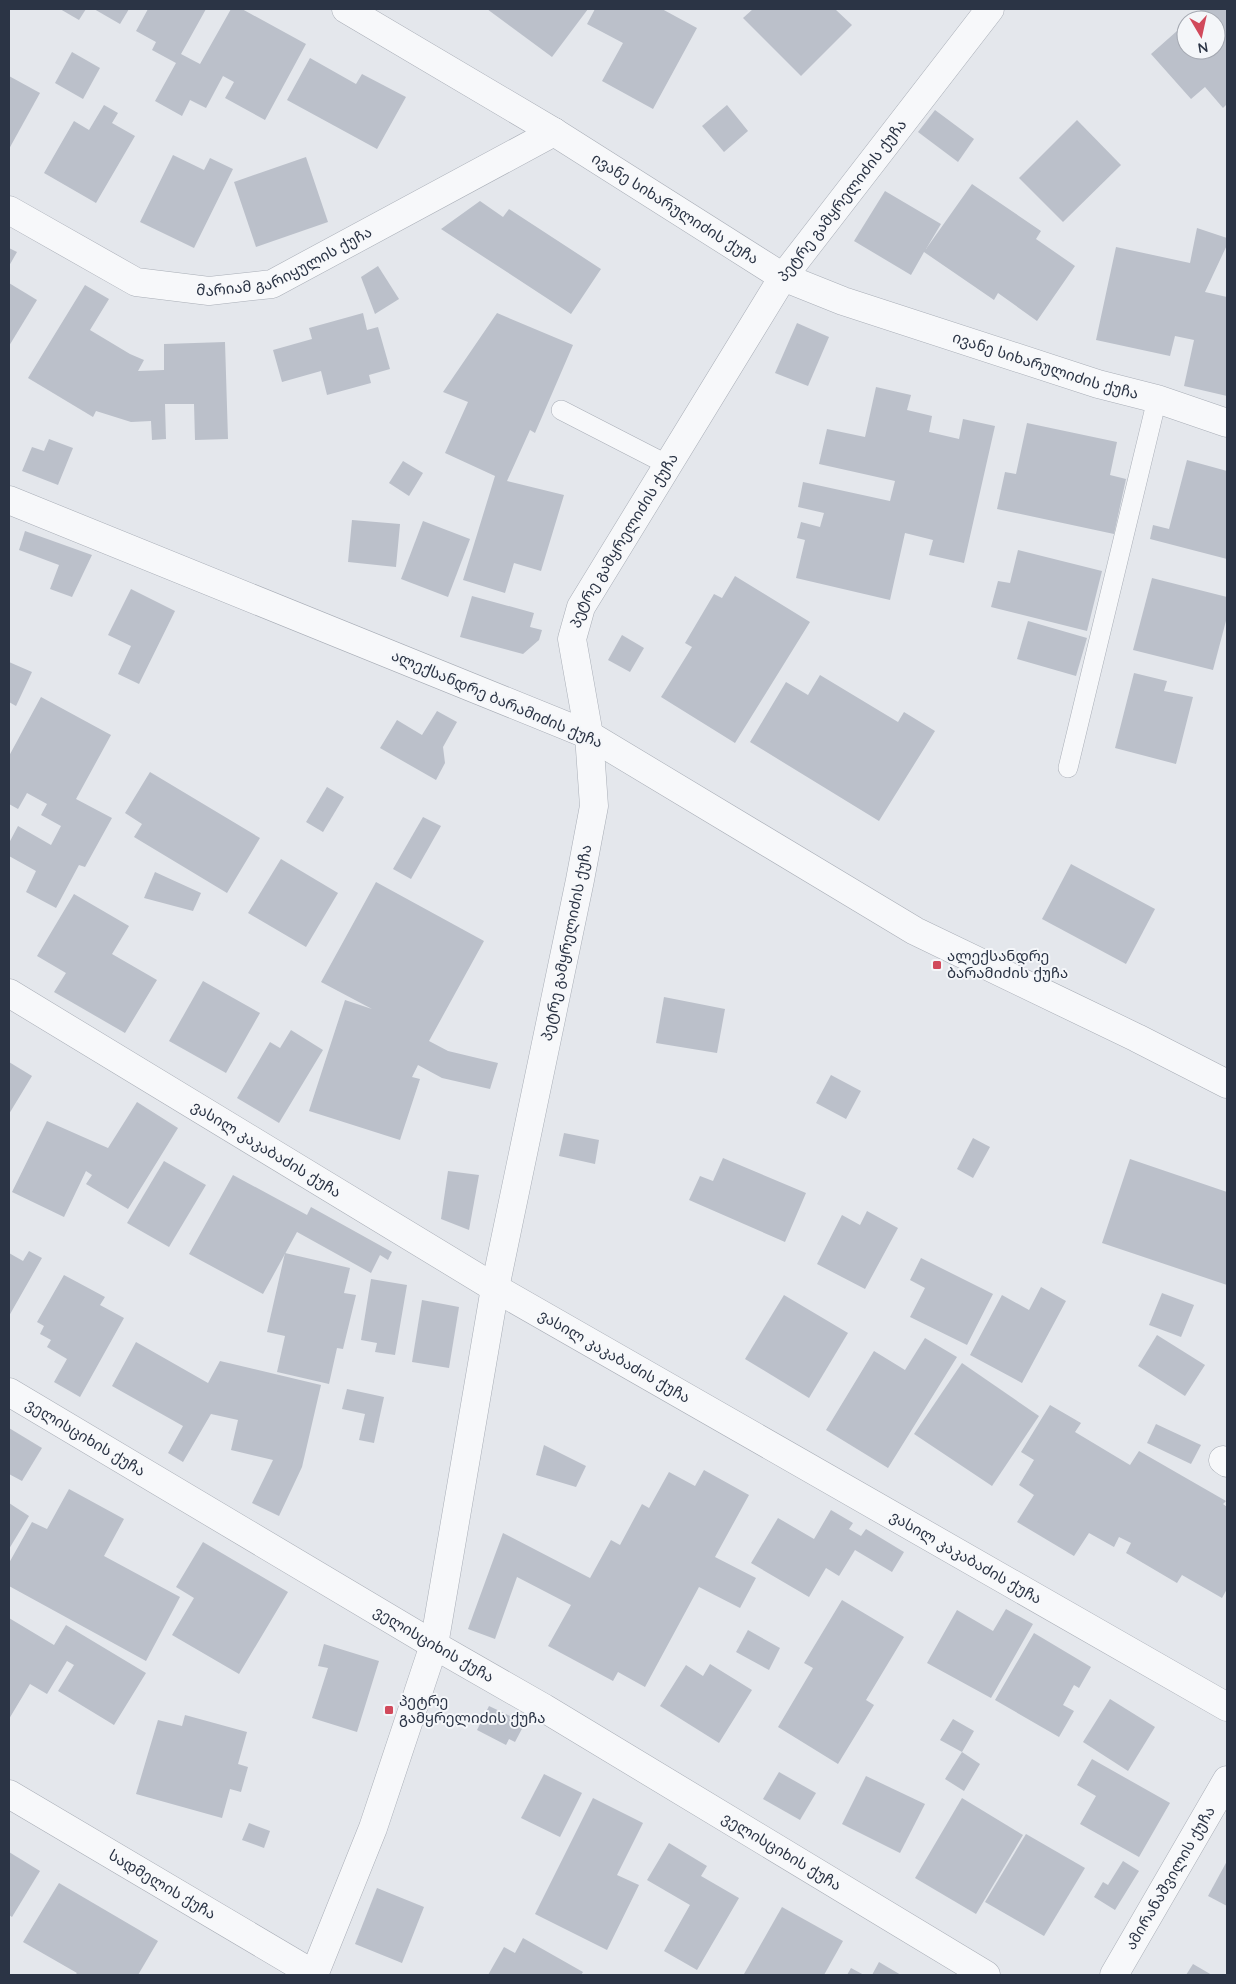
<svg xmlns="http://www.w3.org/2000/svg" width="1236" height="1984" font-family="Quicksand,'Noto Sans Georgian',sans-serif">
<style>
.building{fill:#bbc0ca}
.lines{fill:none;stroke-linecap:round;stroke-linejoin:round}
.service-casing{stroke:#a9aeb7;stroke-width:20}
.minor-casing{stroke:#a9aeb7;stroke-width:29}
.tertiary-casing{stroke:#a9aeb7;stroke-width:29}
.service{stroke:#f7f8fa;stroke-width:19}
.minor{stroke:#f7f8fa;stroke-width:28}
.tertiary{stroke:#f7f8fa;stroke-width:28}
.poi-dot{fill:#d1495b;stroke:#f4f6f9;stroke-width:2}
.labels{text-anchor:middle;stroke-width:4;stroke-linejoin:round;paint-order:stroke}
.street-label{font-size:15px;fill:#2b3445;stroke:#f4f6f9}
.poi-label{font-size:15px;fill:#2b3445;stroke:#f4f6f9;text-anchor:start}
</style>
<rect width="100%" height="100%" fill="#e4e7ec"/>
<g class="building">
<polygon points="60,9 86,9 79,20"/>
<polygon points="94,9 129,9 120,24"/>
<polygon points="148,9 206,9 181,54 200,64 231,9 242,9 306,44 265,120 225,98 234,82 223,76 206,108 190,100 182,116 155,101 176,63 152,50 156,42 136,31"/>
<polygon points="487,9 588,9 552,57"/>
<polygon points="595,9 662,9 697,28 653,109 602,81 623,43 587,24"/>
<polygon points="753,9 835,9 852,25 801,76 743,18"/>
<polygon points="1202,9 1227,9 1227,104 1223,108 1205,87 1191,99 1151,54 1186,23 1186,50 1216,50 1216,20 1189,20"/>
<polygon points="72,52 100,68 83,99 55,83"/>
<polygon points="310,58 356,84 362,74 406,97 377,149 287,100"/>
<polygon points="9,76 40,93 9,149"/>
<polygon points="104,105 118,113 112,123 135,136 96,203 44,173 74,121 89,130"/>
<polygon points="727,105 748,131 724,152 702,126"/>
<polygon points="935,110 974,139 958,162 918,132"/>
<polygon points="1077,120 1121,165 1063,222 1019,178"/>
<polygon points="173,155 204,170 210,158 233,169 194,248 140,222"/>
<polygon points="306,157 328,222 256,247 234,182"/>
<polygon points="972,184 1041,231 1036,239 1075,266 1037,321 998,293 994,300 924,252 911,275 854,241 885,191 941,224 926,249"/>
<polygon points="480,201 503,217 509,209 601,269 571,314 441,229"/>
<polygon points="1197,228 1227,238 1227,245 1205,292 1227,297 1227,396 1184,386 1194,340 1175,336 1170,356 1096,340 1116,247 1190,263"/>
<polygon points="9,248 17,252 9,266"/>
<polygon points="378,266 399,299 375,314 361,277"/>
<polygon points="9,283 37,300 9,346"/>
<polygon points="85,285 109,299 90,330 130,354 144,360 138,371 164,370 164,344 225,342 228,439 195,440 194,404 165,404 166,439 152,440 151,421 131,422 96,411 93,417 28,378"/>
<polygon points="363,313 367,330 378,327 390,369 369,375 371,383 327,395 321,371 282,382 273,350 312,339 309,328"/>
<polygon points="497,313 573,345 535,433 530,430 507,481 564,495 541,571 514,563 505,593 463,580 495,476 445,453 468,402 443,392"/>
<polygon points="797,323 829,337 808,386 775,373"/>
<polygon points="876,387 911,395 907,410 932,416 929,432 959,439 963,419 995,426 964,563 929,555 933,540 905,533 890,600 796,578 805,540 797,538 801,522 820,527 824,513 798,507 803,482 890,501 895,481 819,464 827,429 865,437"/>
<polygon points="1027,423 1117,442 1110,475 1126,479 1114,534 997,509 1005,472 1016,474"/>
<polygon points="49,439 73,448 58,485 22,471 32,447 44,451"/>
<polygon points="1187,460 1227,471 1227,559 1150,539 1153,525 1169,529"/>
<polygon points="403,461 423,473 409,496 389,483"/>
<polygon points="352,520 400,524 396,567 348,562"/>
<polygon points="423,521 470,539 448,597 401,579"/>
<polygon points="25,531 92,555 72,597 50,589 59,565 19,550"/>
<polygon points="1018,550 1102,571 1087,631 991,607 998,581 1010,583"/>
<polygon points="735,576 810,622 735,743 661,697 692,647 685,643 714,594 722,598"/>
<polygon points="1152,578 1227,597 1227,617 1213,670 1133,650"/>
<polygon points="131,589 175,611 139,684 118,674 131,646 108,635"/>
<polygon points="472,596 534,613 530,627 542,630 539,640 523,654 460,637"/>
<polygon points="1028,621 1087,638 1076,676 1017,659"/>
<polygon points="622,635 644,648 630,672 608,660"/>
<polygon points="9,662 32,672 16,706 9,702"/>
<polygon points="1134,673 1167,681 1164,691 1193,697 1176,764 1115,748"/>
<polygon points="820,675 898,722 904,712 935,731 879,821 750,742 786,682 808,695"/>
<polygon points="41,697 111,735 76,799 112,818 85,867 79,865 56,908 26,892 36,871 9,856 9,843 18,826 51,845 61,826 41,815 47,804 27,793 18,809 9,804 9,756"/>
<polygon points="437,711 457,722 443,747 445,763 436,780 380,748 397,720 422,735"/>
<polygon points="150,772 260,838 227,893 134,837 142,824 125,813"/>
<polygon points="327,787 344,797 323,832 306,822"/>
<polygon points="423,817 441,826 411,879 393,869"/>
<polygon points="281,859 338,893 306,947 248,913"/>
<polygon points="1071,864 1155,909 1126,964 1042,919"/>
<polygon points="155,872 201,893 193,911 144,898"/>
<polygon points="376,882 484,941 429,1041 448,1051 498,1063 490,1089 442,1078 418,1065 412,1077 420,1079 400,1140 309,1111 345,1000 372,1009 321,982"/>
<polygon points="74,894 129,926 112,954 157,980 125,1033 54,992 66,973 37,956"/>
<polygon points="203,981 260,1013 226,1073 169,1041"/>
<polygon points="664,997 725,1009 717,1053 656,1043"/>
<polygon points="291,1030 323,1050 279,1123 237,1098 270,1042 280,1048"/>
<polygon points="9,1062 32,1076 9,1114"/>
<polygon points="831,1075 861,1091 846,1119 816,1103"/>
<polygon points="137,1102 178,1128 128,1209 86,1184 92,1175 86,1171 64,1217 12,1192 47,1121 108,1148"/>
<polygon points="564,1133 599,1140 595,1164 559,1156"/>
<polygon points="973,1138 990,1147 973,1178 957,1169"/>
<polygon points="723,1158 806,1193 785,1242 689,1200 700,1176 713,1181"/>
<polygon points="1130,1159 1227,1192 1227,1285 1102,1243"/>
<polygon points="164,1161 206,1185 169,1247 127,1223"/>
<polygon points="448,1171 479,1175 469,1230 441,1219"/>
<polygon points="233,1175 307,1215 311,1207 392,1252 388,1260 380,1255 371,1273 297,1232 263,1294 189,1254"/>
<polygon points="867,1211 898,1228 865,1289 817,1264 842,1215 860,1225"/>
<polygon points="29,1251 42,1258 9,1316 9,1253 23,1261"/>
<polygon points="285,1253 350,1268 344,1293 356,1295 343,1349 337,1348 329,1384 277,1372 285,1336 267,1332"/>
<polygon points="921,1258 993,1294 967,1345 910,1317 925,1288 910,1280"/>
<polygon points="64,1275 105,1297 100,1305 124,1318 80,1397 54,1382 67,1359 47,1347 51,1340 40,1334 44,1326 37,1322"/>
<polygon points="371,1279 407,1285 395,1355 375,1352 377,1343 361,1340"/>
<polygon points="1041,1287 1066,1301 1022,1383 970,1355 1002,1295 1029,1310"/>
<polygon points="1162,1293 1194,1305 1181,1337 1149,1325"/>
<polygon points="784,1295 848,1333 809,1398 745,1359"/>
<polygon points="422,1300 459,1307 449,1368 412,1362"/>
<polygon points="1157,1335 1205,1365 1185,1396 1138,1366"/>
<polygon points="925,1338 957,1357 888,1468 826,1430 874,1351 905,1370"/>
<polygon points="136,1342 208,1383 220,1361 321,1385 302,1467 279,1516 252,1503 273,1460 231,1450 238,1420 211,1414 183,1462 168,1453 183,1426 112,1386"/>
<polygon points="962,1363 1039,1416 992,1486 914,1434"/>
<polygon points="347,1389 384,1397 374,1443 359,1440 365,1414 342,1409"/>
<polygon points="1050,1405 1081,1423 1075,1432 1130,1465 1139,1451 1226,1501 1223,1504 1227,1507 1227,1589 1222,1598 1182,1575 1177,1583 1126,1553 1131,1543 1119,1537 1114,1547 1089,1533 1074,1556 1017,1522 1034,1495 1019,1485 1034,1460 1021,1452"/>
<polygon points="1156,1424 1201,1445 1191,1464 1147,1443"/>
<polygon points="9,1428 42,1448 22,1481 9,1474"/>
<polygon points="544,1445 586,1466 576,1487 536,1475"/>
<polygon points="704,1470 749,1495 715,1557 756,1578 740,1608 699,1587 645,1687 618,1672 613,1681 548,1646 571,1605 517,1577 495,1639 468,1629 503,1533 590,1578 611,1540 620,1545 642,1504 649,1508 669,1472 695,1486"/>
<polygon points="69,1489 124,1519 104,1556 180,1597 146,1661 9,1586 9,1563 32,1522 47,1529"/>
<polygon points="9,1503 29,1516 9,1549"/>
<polygon points="831,1510 853,1523 849,1529 861,1536 866,1529 904,1552 892,1572 855,1550 839,1576 826,1568 809,1597 751,1563 778,1518 814,1539"/>
<polygon points="203,1542 288,1592 239,1674 172,1635 194,1598 176,1587"/>
<polygon points="842,1600 904,1637 866,1700 874,1705 838,1764 778,1727 813,1668 804,1663"/>
<polygon points="1006,1609 1033,1624 991,1698 927,1663 957,1610 993,1631"/>
<polygon points="9,1618 54,1645 66,1625 146,1673 114,1725 58,1691 74,1665 67,1661 47,1694 30,1684 9,1719"/>
<polygon points="748,1630 780,1648 769,1670 736,1652"/>
<polygon points="1034,1633 1091,1667 1079,1688 1074,1685 1063,1705 1074,1711 1059,1737 995,1700"/>
<polygon points="324,1644 379,1661 357,1732 312,1718 328,1668 318,1666"/>
<polygon points="710,1664 752,1690 719,1743 660,1706 686,1665 703,1676"/>
<polygon points="1110,1699 1155,1727 1128,1771 1083,1742"/>
<polygon points="489,1706 525,1723 515,1742 509,1739 506,1745 477,1730"/>
<polygon points="185,1715 247,1732 238,1764 248,1767 241,1792 230,1789 222,1818 136,1794 158,1720 182,1726"/>
<polygon points="953,1719 974,1731 962,1752 980,1764 964,1791 945,1779 962,1752 940,1740"/>
<polygon points="1092,1759 1170,1803 1139,1857 1080,1824 1096,1796 1077,1785"/>
<polygon points="779,1772 816,1793 800,1820 763,1799"/>
<polygon points="544,1774 582,1793 560,1837 521,1818"/>
<polygon points="866,1776 925,1804 900,1853 842,1824"/>
<polygon points="593,1798 643,1823 617,1875 639,1885 607,1950 535,1914"/>
<polygon points="962,1798 1023,1835 976,1914 915,1878"/>
<polygon points="249,1823 270,1831 264,1848 242,1840"/>
<polygon points="1026,1834 1085,1868 1044,1936 985,1902"/>
<polygon points="669,1843 707,1866 701,1876 739,1898 697,1970 664,1951 690,1905 647,1880"/>
<polygon points="9,1852 40,1871 12,1917 9,1915"/>
<polygon points="1123,1861 1139,1871 1115,1910 1094,1897 1103,1882 1108,1885"/>
<polygon points="1227,1861 1227,1906 1208,1896"/>
<polygon points="59,1883 158,1941 138,1975 75,1975 77,1973 23,1942"/>
<polygon points="377,1888 424,1907 402,1963 355,1944"/>
<polygon points="782,1907 843,1941 824,1975 744,1974"/>
<polygon points="523,1938 583,1972 581,1975 488,1975 504,1947 515,1953"/>
<polygon points="879,1962 901,1975 872,1975"/>
<polygon points="1193,1964 1212,1975 1186,1975"/>
<polygon points="851,1968 864,1975 847,1975"/>
</g>
<g class="lines">
<defs>
<g id="service">
<polyline points="561,410 668,465"/>
<polyline points="1068,768 1157,399"/>
</g>
<g id="minor">
<path id="s1" d="M346 9 554 132 783 277 843 301 1098 384 1157 399 1227 423"/>
<path id="s2" d="M9 210 136 282 209 291 272 284 554 132"/>
<polyline points="9,500 589,735"/>
<path id="s3" d="M9 993 495 1288 1227 1707"/>
<path id="s4" d="M9 1392 434 1645 544 1708 986 1975"/>
<polyline points="1223,1460 1227,1463"/>
<path id="s5" d="M9 1794 315 1975"/>
<path id="s6" d="M1114 1975 1227 1780"/>
</g>
<g id="tertiary">
<polyline points="589,735 915,931 1137,1038 1227,1084"/>
<path id="s7" d="M314 1975 373 1828 434 1645 495 1288 580 880 594 806 589 735 572 639 581 607 783 277 990 9"/>
</g>
</defs>
<use href="#service" class="service-casing"/>
<use href="#minor" class="minor-casing"/>
<use href="#tertiary" class="tertiary-casing"/>
<use href="#service" class="service"/>
<use href="#minor" class="minor"/>
<use href="#tertiary" class="tertiary"/>
</g>
<g class="poi-dot">
<rect x="932" y="960" width="10" height="10" rx="2.5"/>
<rect x="384" y="1705" width="10" height="10" rx="2.5"/>
</g>
<g class="labels">
<g class="street-label">
<text dy="5" stroke="none"><textPath href="#s7" startOffset="1891">პეტრე გამყრელიძის ქუჩა</textPath></text>
<text dy="5" stroke="none"><textPath href="#s1" startOffset="385">ივანე სიხარულიძის ქუჩა</textPath></text>
<text dy="5" stroke="none"><textPath href="#s2" startOffset="301">მარიამ გარიყულის ქუჩა</textPath></text>
<text dy="5" stroke="none"><textPath href="#s1" startOffset="790">ივანე სიხარულიძის ქუჩა</textPath></text>
<text dy="5" stroke="none"><textPath href="#s7" startOffset="1486">პეტრე გამყრელიძის ქუჩა</textPath></text>
<text transform="translate(497 699) rotate(23)" y="5">ალექსანდრე ბარამიძის ქუჩა</text>
<text dy="5" stroke="none"><textPath href="#s7" startOffset="1066">პეტრე გამყრელიძის ქუჩა</textPath></text>
<text dy="5" stroke="none"><textPath href="#s3" startOffset="301">ვასილ კაკაბაძის ქუჩა</textPath></text>
<text dy="5" stroke="none"><textPath href="#s3" startOffset="706">ვასილ კაკაბაძის ქუჩა</textPath></text>
<text dy="5" stroke="none"><textPath href="#s4" startOffset="89">ველისციხის ქუჩა</textPath></text>
<text dy="5" stroke="none"><textPath href="#s3" startOffset="1111">ვასილ კაკაბაძის ქუჩა</textPath></text>
<text dy="5" stroke="none"><textPath href="#s4" startOffset="494">ველისციხის ქუჩა</textPath></text>
<text dy="5" stroke="none"><textPath href="#s4" startOffset="899">ველისციხის ქუჩა</textPath></text>
<text dy="5" stroke="none"><textPath href="#s6" startOffset="112">ამირანაშვილის ქუჩა</textPath></text>
<text dy="5" stroke="none"><textPath href="#s5" startOffset="178">სადმელის ქუჩა</textPath></text>
</g>
<g class="poi-label">
<text x="947" y="961">ალექსანდრე<tspan x="947" dy="17">ბარამიძის ქუჩა</tspan></text>
<text x="399" y="1706">პეტრე<tspan x="399" dy="17">გამყრელიძის ქუჩა</tspan></text>
</g>
</g>
<rect width="1236" height="1984" fill="none" stroke="#2b3445" stroke-width="20"/>
<g transform="translate(1201 35) rotate(171)"><circle r="24" fill="#f4f6f9" stroke="#a4a8b1"/>
<path d="M0-4L9 19L0 12L-9 19Z" fill="#d1495b"/>
<text y="-8" font-size="14" font-weight="bold" text-anchor="middle" fill="#2b3445">N</text>
</g>
</svg>
